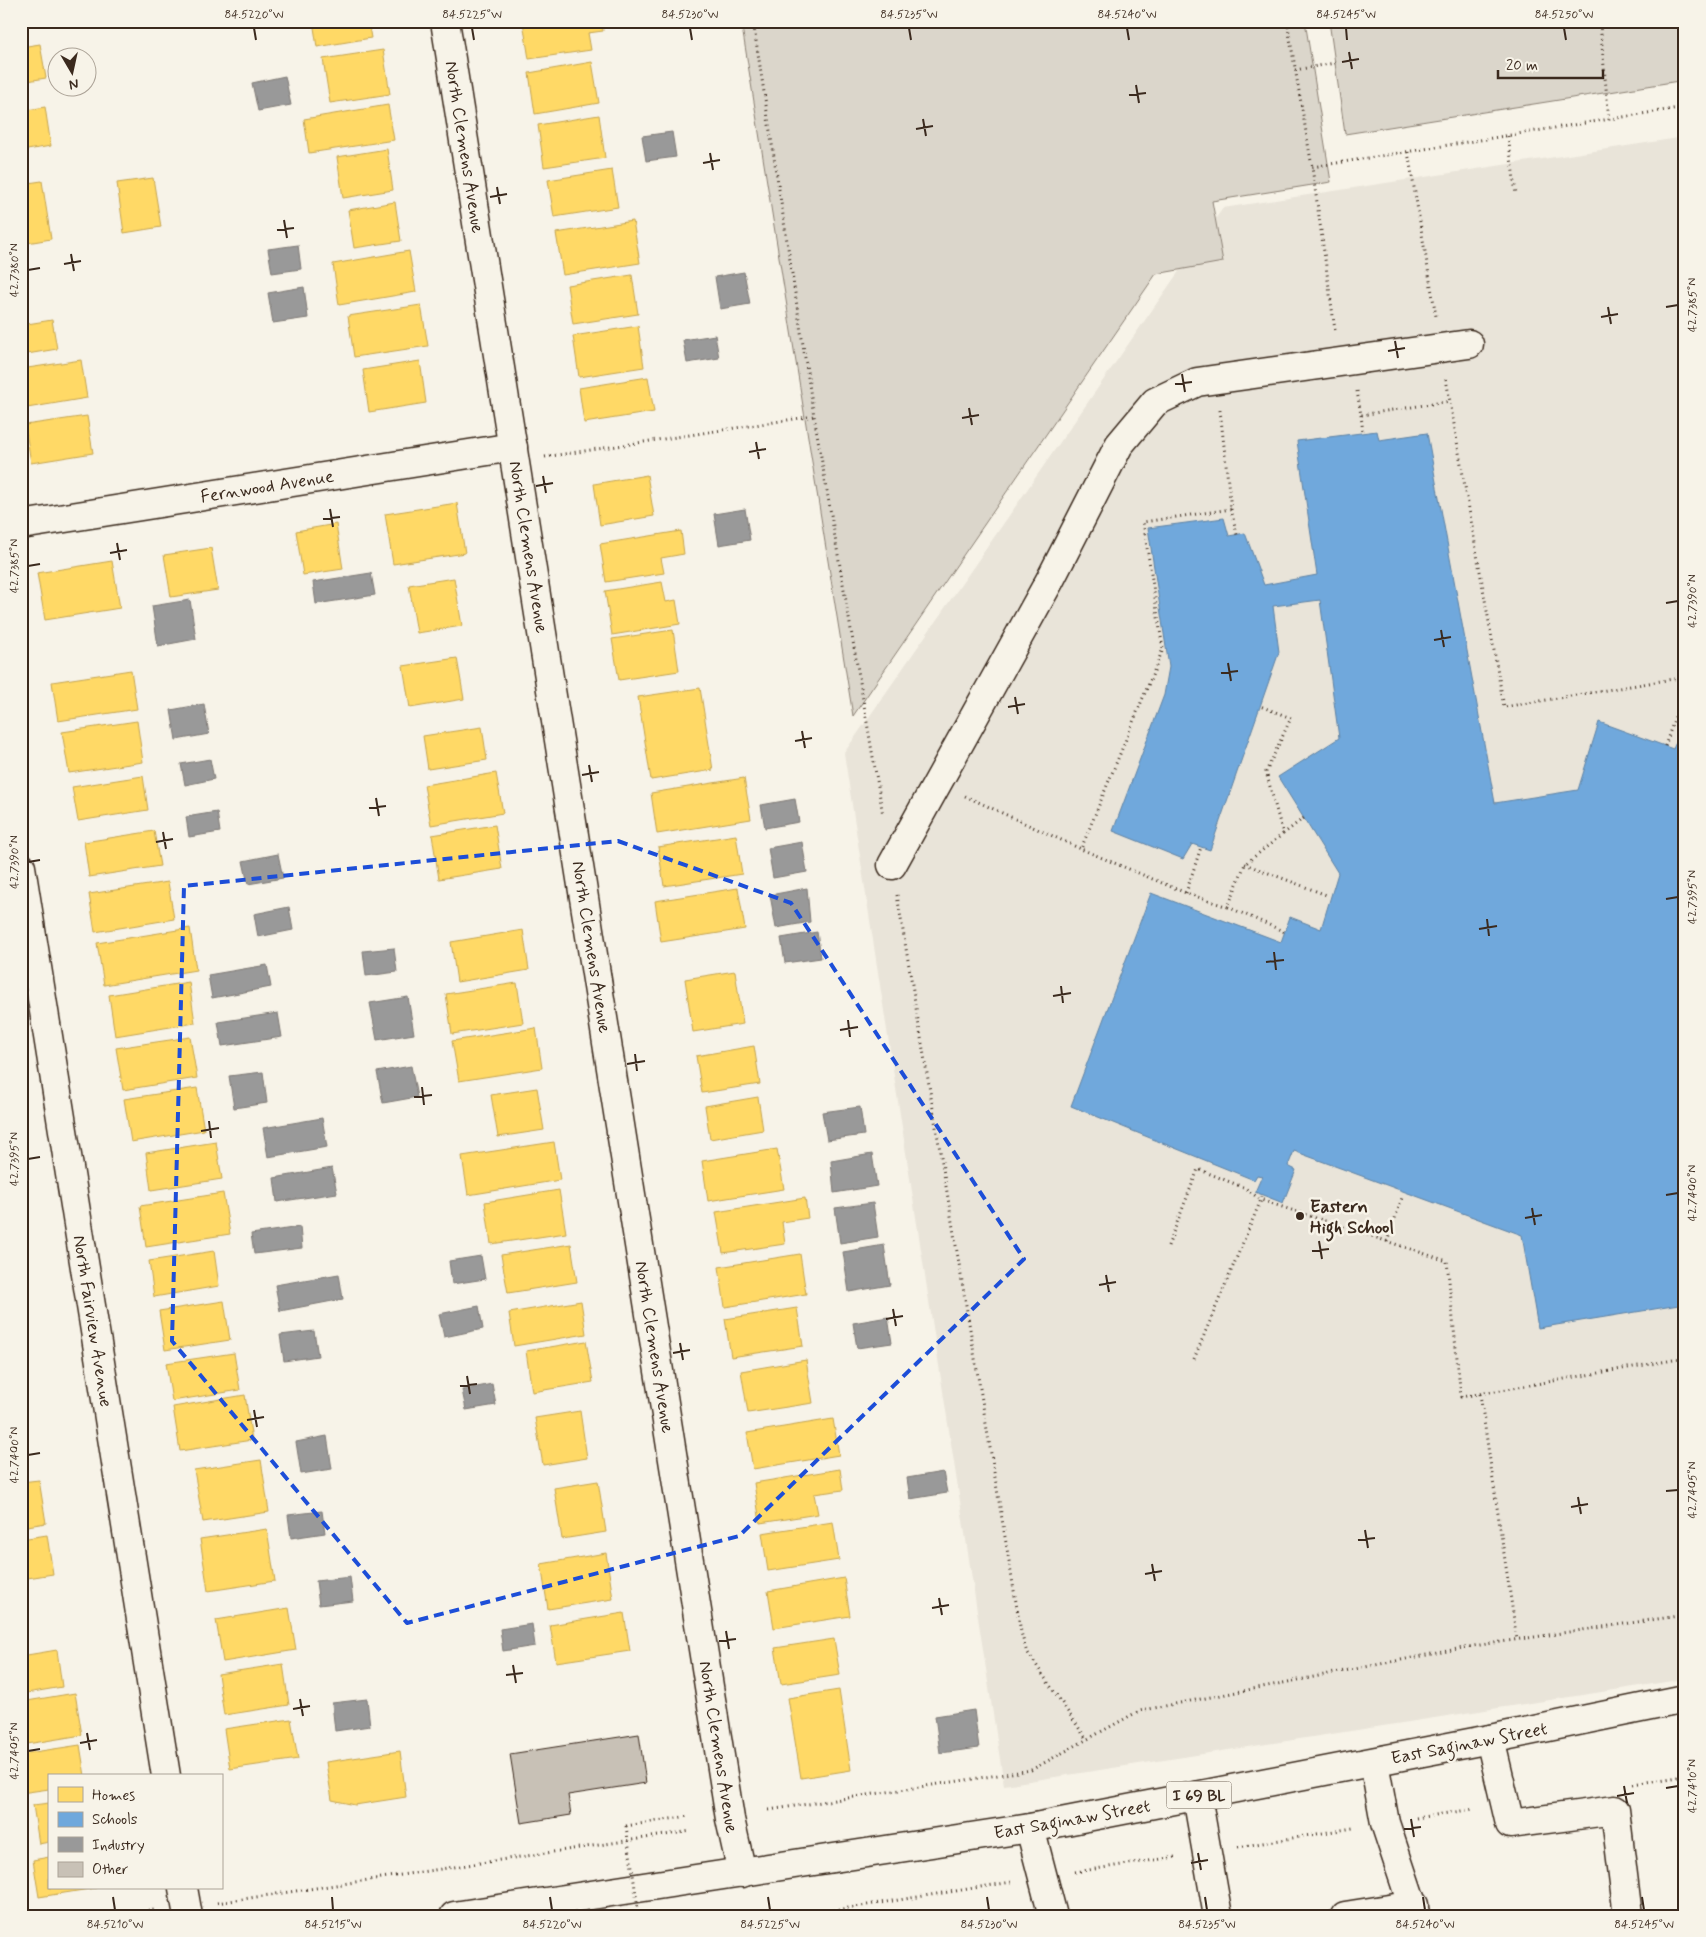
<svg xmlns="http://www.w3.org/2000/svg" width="1706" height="1937" font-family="Mynerve,sans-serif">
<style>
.built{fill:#e9e4d9}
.green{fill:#dbd6cb;stroke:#8b8074}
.homes{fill:#ffd966;stroke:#c4a450}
.schools{fill:#6fa8dc;stroke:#5f82a3}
.industry{fill:#999;stroke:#7d7874}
.building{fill:#c8c1b6;stroke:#3b2a1e}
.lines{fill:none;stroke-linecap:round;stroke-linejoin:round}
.minor-casing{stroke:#3b2a1e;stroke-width:31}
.major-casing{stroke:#3b2a1e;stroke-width:31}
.path{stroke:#3b2a1e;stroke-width:3;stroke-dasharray:1 4;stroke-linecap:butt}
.minor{stroke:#f7f3e8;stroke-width:28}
.major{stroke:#f7f3e8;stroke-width:28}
.path-bridge{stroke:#3b2a1e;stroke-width:3;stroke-dasharray:1 4;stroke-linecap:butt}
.marked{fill:none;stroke:#1d4ed8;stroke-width:4;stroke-dasharray:10 6;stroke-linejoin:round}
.ticks{fill:none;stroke:#3b2a1e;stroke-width:2}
.poi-dot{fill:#3b2a1e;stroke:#f7f3e8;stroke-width:2}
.labels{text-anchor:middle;stroke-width:5;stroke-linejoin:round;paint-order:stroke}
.shield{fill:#f7f3e8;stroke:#73665b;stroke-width:1}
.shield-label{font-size:16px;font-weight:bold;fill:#3b2a1e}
.street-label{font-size:18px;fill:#3b2a1e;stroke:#f7f3e8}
.poi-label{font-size:18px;font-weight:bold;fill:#3b2a1e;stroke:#f7f3e8;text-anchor:start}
.neatline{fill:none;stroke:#3b2a1e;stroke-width:2}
.ticks-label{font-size:12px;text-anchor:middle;fill:#3b2a1e}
</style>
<rect width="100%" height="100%" fill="#f7f3e8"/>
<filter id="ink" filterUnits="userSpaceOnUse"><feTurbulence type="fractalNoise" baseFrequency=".02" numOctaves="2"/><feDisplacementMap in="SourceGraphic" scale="10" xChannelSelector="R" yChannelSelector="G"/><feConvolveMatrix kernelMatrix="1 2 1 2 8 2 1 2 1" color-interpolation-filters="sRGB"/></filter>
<g filter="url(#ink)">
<polygon class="built" points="1685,137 1685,1679 1004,1785 844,753 1223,208"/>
<g class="green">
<polygon points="741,21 1305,21 1331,182 1212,201 1223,262 1156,274 853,716"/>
<polygon points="1329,21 1685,21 1685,80 1345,134"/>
</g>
<g class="homes">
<polygon points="313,21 368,21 371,38 317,47"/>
<polygon points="531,21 602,21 603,31 588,33 591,50 529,59 523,22"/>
<polygon points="40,44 46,78 21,82 21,47"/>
<polygon points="383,50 390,94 330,103 323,59"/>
<polygon points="592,62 599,103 535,114 529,73"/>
<polygon points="388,105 394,140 309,153 304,119"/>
<polygon points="45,107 51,146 21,151 21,111"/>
<polygon points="599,115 605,158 544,167 538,125"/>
<polygon points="387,149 393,190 343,198 337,157"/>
<polygon points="612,170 618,207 554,217 548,180"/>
<polygon points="153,178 161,227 124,233 117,183"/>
<polygon points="42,181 51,239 21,244 21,184"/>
<polygon points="395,202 401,241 354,248 348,210"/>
<polygon points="633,221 640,263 563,275 556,233"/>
<polygon points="409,251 416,292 339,305 333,264"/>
<polygon points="632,275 638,314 573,324 567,285"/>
<polygon points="421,305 428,346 354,357 348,316"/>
<polygon points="52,320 57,349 21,355 21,325"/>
<polygon points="638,326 644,367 579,377 573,336"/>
<polygon points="81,360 87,398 21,409 21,369"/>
<polygon points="420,361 426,403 369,412 363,370"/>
<polygon points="648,377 654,412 584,423 579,388"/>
<polygon points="87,416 93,453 31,463 25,425"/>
<polygon points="647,475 654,516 600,525 594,484"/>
<polygon points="457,503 465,553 393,564 385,514"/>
<polygon points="336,524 343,569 303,575 296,531"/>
<polygon points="681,531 684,554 661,558 664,573 606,582 600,544"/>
<polygon points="211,548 218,590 171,597 164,555"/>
<polygon points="112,561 120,608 45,620 37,573"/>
<polygon points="454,578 462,626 417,633 409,585"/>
<polygon points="662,582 666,602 676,600 680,624 612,635 605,591"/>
<polygon points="673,630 679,671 619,680 612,639"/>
<polygon points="457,658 464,699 410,708 403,666"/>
<polygon points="131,670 137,709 58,721 52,682"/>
<polygon points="700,688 713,770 651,780 638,697"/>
<polygon points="137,721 143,762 69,773 62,732"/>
<polygon points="482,727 487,760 428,769 423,736"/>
<polygon points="496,773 503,813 431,825 424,785"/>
<polygon points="143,776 148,810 78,821 72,787"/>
<polygon points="744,778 751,819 657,834 651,793"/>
<polygon points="495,825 502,869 439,879 432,835"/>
<polygon points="154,831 160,866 89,877 84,842"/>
<polygon points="736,835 742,874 664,886 658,847"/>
<polygon points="168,882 174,919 95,932 89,894"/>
<polygon points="738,888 745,929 661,942 655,901"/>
<polygon points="190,928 196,970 104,985 97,943"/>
<polygon points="523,930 529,970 457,982 451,942"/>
<polygon points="735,971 743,1024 693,1032 685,979"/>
<polygon points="189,982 195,1023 115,1036 109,995"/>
<polygon points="517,983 523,1023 452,1034 446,994"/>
<polygon points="536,1028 542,1068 459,1081 452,1041"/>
<polygon points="190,1037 197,1078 123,1090 116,1048"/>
<polygon points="754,1046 760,1084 702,1093 696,1056"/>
<polygon points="197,1088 204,1130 131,1142 124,1099"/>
<polygon points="537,1088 544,1130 498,1137 491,1095"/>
<polygon points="758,1097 763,1130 710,1139 705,1106"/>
<polygon points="216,1142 222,1179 151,1190 146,1153"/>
<polygon points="554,1142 560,1180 468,1195 462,1156"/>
<polygon points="777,1149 784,1189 708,1201 702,1161"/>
<polygon points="559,1190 566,1233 491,1244 485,1202"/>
<polygon points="223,1193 230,1234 146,1247 140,1206"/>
<polygon points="805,1198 808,1218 782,1222 785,1244 723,1253 716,1212"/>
<polygon points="571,1244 577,1282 508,1293 501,1255"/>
<polygon points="214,1251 219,1286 154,1297 149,1261"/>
<polygon points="800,1254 806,1294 725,1307 719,1267"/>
<polygon points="224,1301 230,1340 165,1350 159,1311"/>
<polygon points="581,1301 586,1334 514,1346 509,1313"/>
<polygon points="797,1308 803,1346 731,1357 725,1319"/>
<polygon points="586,1341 593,1382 532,1392 526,1351"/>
<polygon points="234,1353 240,1390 172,1401 166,1363"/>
<polygon points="806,1360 813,1403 748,1413 741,1371"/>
<polygon points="245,1395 252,1440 180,1451 173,1407"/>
<polygon points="580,1411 587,1458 543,1465 535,1418"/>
<polygon points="833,1419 839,1455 753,1469 747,1433"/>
<polygon points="261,1460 269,1512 203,1522 194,1470"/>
<polygon points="840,1469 843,1490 814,1494 818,1514 760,1523 754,1483"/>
<polygon points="39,1480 46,1523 21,1527 21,1482"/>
<polygon points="598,1481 606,1532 562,1539 554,1488"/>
<polygon points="833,1522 839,1560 768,1571 762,1533"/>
<polygon points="267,1529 275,1581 208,1591 200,1539"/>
<polygon points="47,1535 53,1574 21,1579 21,1539"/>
<polygon points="606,1553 613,1599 548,1609 541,1564"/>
<polygon points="844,1578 850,1616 774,1628 768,1591"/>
<polygon points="289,1608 296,1650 223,1662 216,1620"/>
<polygon points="624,1613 630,1651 556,1662 550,1625"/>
<polygon points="834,1639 840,1675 781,1684 775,1648"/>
<polygon points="57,1650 62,1687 21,1694 21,1656"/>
<polygon points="283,1664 289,1705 224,1715 218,1674"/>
<polygon points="839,1690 851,1770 801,1778 788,1698"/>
<polygon points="75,1693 82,1735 21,1745 21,1702"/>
<polygon points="291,1719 298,1759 230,1769 224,1729"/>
<polygon points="80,1745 85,1776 49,1776 49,1789 21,1793 21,1754"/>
<polygon points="400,1751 406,1797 355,1805 332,1800 326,1762"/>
<polygon points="49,1803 49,1842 39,1844 33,1805"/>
<polygon points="49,1857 49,1888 96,1888 39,1897 33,1860"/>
</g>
<polygon class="schools" points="1377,431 1379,440 1427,433 1495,803 1578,790 1599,722 1673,749 1685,722 1685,1304 1538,1328 1522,1235 1294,1151 1288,1166 1296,1170 1283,1203 1255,1192 1262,1176 1257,1175 1254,1180 1071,1106 1151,893 1281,942 1290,917 1321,929 1338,873 1278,777 1339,738 1320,600 1273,606 1279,652 1210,850 1192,844 1183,859 1113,831 1164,695 1169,667 1148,528 1224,518 1229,536 1245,533 1264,585 1317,575 1297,441"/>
<g class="industry">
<polygon points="285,76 291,105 258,111 252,83"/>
<polygon points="672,132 676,157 646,161 642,136"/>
<polygon points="298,245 301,269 272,273 268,249"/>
<polygon points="744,272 750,304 720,309 715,277"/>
<polygon points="304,287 308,318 273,323 268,293"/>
<polygon points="715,335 719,358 687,363 683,340"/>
<polygon points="745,509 750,540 719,545 714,514"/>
<polygon points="371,573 375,595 316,604 313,582"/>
<polygon points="190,600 196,639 158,646 152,606"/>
<polygon points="204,704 209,734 176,740 171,710"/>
<polygon points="210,759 214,779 185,785 181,764"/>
<polygon points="795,799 799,822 765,828 761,805"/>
<polygon points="217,812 220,832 189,837 186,817"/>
<polygon points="802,842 807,872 773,878 768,848"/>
<polygon points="278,854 283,878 248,884 243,861"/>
<polygon points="807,888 810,922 776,928 770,895"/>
<polygon points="289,907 293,930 258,937 254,914"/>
<polygon points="817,932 821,958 785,963 781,938"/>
<polygon points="394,948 397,972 366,976 363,951"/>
<polygon points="267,965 271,987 212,998 208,975"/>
<polygon points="408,997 414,1034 377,1040 370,1003"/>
<polygon points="278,1013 282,1037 222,1046 218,1022"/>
<polygon points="411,1066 417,1097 383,1103 377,1072"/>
<polygon points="263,1072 267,1103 234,1108 229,1076"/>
<polygon points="860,1107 864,1135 827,1140 822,1112"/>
<polygon points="322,1118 327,1147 268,1157 263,1128"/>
<polygon points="872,1154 877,1186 834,1193 831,1161"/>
<polygon points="332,1168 337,1193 277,1202 274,1178"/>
<polygon points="873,1203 878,1237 840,1243 835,1208"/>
<polygon points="300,1227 302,1248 254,1254 251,1234"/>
<polygon points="884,1245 890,1285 849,1292 843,1252"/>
<polygon points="481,1256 485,1279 452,1284 449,1261"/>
<polygon points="339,1274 343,1299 280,1311 275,1285"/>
<polygon points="479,1306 483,1329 444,1337 439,1314"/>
<polygon points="888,1317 892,1343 857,1348 853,1323"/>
<polygon points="314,1331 318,1356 284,1361 280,1335"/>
<polygon points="492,1384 496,1405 466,1410 462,1390"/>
<polygon points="327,1436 332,1469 301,1474 296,1442"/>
<polygon points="943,1472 947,1493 910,1499 907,1478"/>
<polygon points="322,1511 325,1533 291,1538 288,1515"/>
<polygon points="350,1577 353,1601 319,1605 316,1581"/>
<polygon points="532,1624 535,1646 503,1651 500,1629"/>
<polygon points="367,1699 370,1726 335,1731 332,1703"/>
<polygon points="974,1710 979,1748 940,1753 935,1716"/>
</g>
<polygon class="building" points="639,1734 646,1783 568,1795 571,1815 521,1823 510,1754"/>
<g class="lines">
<defs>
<g id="minor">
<polyline points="445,21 730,1819 742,1873"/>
<polyline points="21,525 513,447"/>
<polyline points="892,865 1050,580 1119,445 1155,402 1197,382 1469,344"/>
<polyline points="21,867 166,1776"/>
<polyline points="1490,1739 1510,1824 1615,1810 1628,1916"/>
<polyline points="1374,1762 1385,1823 1416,1916"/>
<polyline points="1197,1796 1218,1916"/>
<polyline points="1030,1828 1053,1916"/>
<polyline points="183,1888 188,1916"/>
<polyline points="1345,1916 1414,1905"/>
</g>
<polyline id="major" points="454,1916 1030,1828 1490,1739 1685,1699"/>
</defs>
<use href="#minor" class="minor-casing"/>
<use href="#major" class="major-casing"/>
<g class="path">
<polyline points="753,21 814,416 883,815"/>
<polyline points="1287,21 1312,167"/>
<polyline points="1600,24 1609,120"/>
<polyline points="1295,70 1335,63"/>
<polyline points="1508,136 1516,194"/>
<polyline points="1408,152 1436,316"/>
<polyline points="1335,330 1312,167 1685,107"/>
<polyline points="1446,379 1504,707 1685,677"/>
<polyline points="1357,391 1361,415 1450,401"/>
<polyline points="1220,410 1231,509 1143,522 1163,649 1081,849 1186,893 1228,907 1245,864 1283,834 1266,772 1291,718 1260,706"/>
<polyline points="1361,415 1363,433"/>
<polyline points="545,457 814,416"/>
<polyline points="1231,509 1237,535"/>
<polyline points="1665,746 1685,687"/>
<polyline points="965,796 1081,849"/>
<polyline points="1283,834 1304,818"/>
<polyline points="1245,864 1329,896"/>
<polyline points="1186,893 1201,847"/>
<polyline points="897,895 1021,1632 1026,1650 1087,1740"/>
<polyline points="1228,907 1285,932"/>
<polyline points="1387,1242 1402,1198"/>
<polyline points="1168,1246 1198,1169 1245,1188 1261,1200 1447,1261 1461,1397 1685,1358"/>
<polyline points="1194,1359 1263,1195"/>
<polyline points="1480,1394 1517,1640"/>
<polyline points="1633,1784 1685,1776"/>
<polyline points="769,1810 1031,1770 1139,1711 1473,1646 1685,1615"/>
<polyline points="1416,1818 1474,1809"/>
<polyline points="626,1826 689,1816"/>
<polyline points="1238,1847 1353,1828"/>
<polyline points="1075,1872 1175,1857"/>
<polyline points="217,1903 691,1831"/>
<polyline points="113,1916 154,1910"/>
<polyline points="798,1916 1012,1882"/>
</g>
<use href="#minor" class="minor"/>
<use href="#major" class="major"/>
<polyline class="path-bridge" points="626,1826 639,1916"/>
</g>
</g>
<path class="marked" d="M618 841 791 903 1024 1259 739 1536 407 1623 172 1341 184 886Z"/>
<path class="ticks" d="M254 28 256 40M472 28 474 40M690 28 692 40M909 28 911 40M1127 28 1129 40M1346 28 1347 40M1564 28 1566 40M1349 52 1352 69M1342 62 1359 59M1136 85 1139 103M1129 95 1146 93M923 119 926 136M916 129 933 126M710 153 713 170M703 163 720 160M497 187 500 204M490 197 507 194M284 220 287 238M277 230 294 228M71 254 74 271M64 264 81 261M28 270 40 268M1608 307 1611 324M1666 307 1678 305M1601 317 1618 314M1395 341 1398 358M1388 351 1405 348M1182 374 1185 392M1175 384 1192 382M969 408 972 425M962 418 979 415M756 442 759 459M749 452 766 449M543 476 546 493M536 486 553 483M330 509 333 527M323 519 340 517M117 543 120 560M110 553 127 550M28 566 40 564M1666 603 1678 601M1441 630 1444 647M1434 640 1451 637M1228 663 1231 681M1221 673 1238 671M1015 697 1018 714M1008 707 1025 704M802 731 805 748M795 741 812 738M589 765 592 782M582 775 599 772M376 798 379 816M369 808 386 806M163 832 166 849M156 842 173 839M28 862 40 860M1666 899 1678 897M1487 919 1489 936M1479 929 1497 926M1274 952 1276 970M1266 962 1284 960M1061 986 1063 1003M1053 996 1071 993M848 1020 850 1037M840 1030 858 1027M635 1054 637 1071M627 1064 645 1061M422 1087 424 1105M414 1097 432 1095M209 1121 211 1138M201 1131 219 1128M28 1159 40 1157M1666 1195 1678 1193M1532 1208 1535 1225M1525 1218 1542 1215M1319 1241 1322 1259M1312 1251 1329 1249M1106 1275 1109 1292M1099 1285 1116 1282M893 1309 896 1326M886 1319 903 1316M680 1343 683 1360M673 1353 690 1350M467 1376 470 1394M460 1386 477 1384M254 1410 257 1427M247 1420 264 1417M28 1455 40 1453M1666 1491 1678 1490M1578 1497 1581 1514M1571 1507 1588 1504M1365 1530 1368 1548M1358 1540 1375 1538M1152 1564 1155 1581M1145 1574 1162 1571M939 1598 942 1615M932 1608 949 1605M726 1631 729 1649M719 1641 736 1639M513 1665 516 1683M506 1675 523 1673M300 1699 303 1716M293 1709 310 1706M87 1733 90 1750M80 1743 97 1740M28 1751 40 1749M1624 1786 1627 1803M1666 1788 1678 1786M1617 1796 1634 1793M1411 1819 1414 1837M1404 1829 1421 1827M1198 1853 1201 1870M1191 1863 1208 1860M113 1897 115 1910M332 1897 333 1910M550 1897 552 1910M768 1897 770 1910M987 1897 989 1910M1205 1897 1207 1910M1423 1897 1425 1910M1642 1897 1644 1910"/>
<circle class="poi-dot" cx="1300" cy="1216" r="5"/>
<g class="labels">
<rect class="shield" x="1166.5" y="1781.5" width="65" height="27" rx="4"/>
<g class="shield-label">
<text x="1199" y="1801">I 69 BL</text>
</g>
<g class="street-label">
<text transform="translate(465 147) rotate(81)" y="6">North Clemens Avenue</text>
<text transform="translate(267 486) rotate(-9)" y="6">Fernwood Avenue</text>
<text transform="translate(529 547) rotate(81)" y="6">North Clemens Avenue</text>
<text transform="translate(592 947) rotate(81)" y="6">North Clemens Avenue</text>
<text transform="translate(93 1321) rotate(81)" y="6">North Fairview Avenue</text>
<text transform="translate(655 1347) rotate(81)" y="6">North Clemens Avenue</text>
<text transform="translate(1469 1743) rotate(-11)" y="6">East Saginaw Street</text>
<text transform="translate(719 1747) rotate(81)" y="6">North Clemens Avenue</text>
<text transform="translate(1072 1819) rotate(-10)" y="6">East Saginaw Street</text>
</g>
<g class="poi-label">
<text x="1310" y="1212">Eastern<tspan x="1310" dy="21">High School</tspan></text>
</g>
</g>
<rect width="1706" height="1937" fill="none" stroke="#f7f3e8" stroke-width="55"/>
<rect x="48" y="1774" width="175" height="115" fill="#f7f3e8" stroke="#aca397"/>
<rect x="58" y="1787" width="25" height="15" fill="#ffd966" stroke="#aca397"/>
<text x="92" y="1800" font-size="15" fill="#3b2a1e">Homes</text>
<rect x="58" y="1812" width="25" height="15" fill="#6fa8dc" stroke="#aca397"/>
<text x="92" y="1824" font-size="15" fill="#3b2a1e">Schools</text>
<rect x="58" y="1837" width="25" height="15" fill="#999999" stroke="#aca397"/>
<text x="92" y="1850" font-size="15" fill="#3b2a1e">Industry</text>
<rect x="58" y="1862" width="25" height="15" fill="#c8c1b6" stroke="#aca397"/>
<text x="92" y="1874" font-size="15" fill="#3b2a1e">Other</text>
<g transform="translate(72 72) rotate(171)"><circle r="24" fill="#f7f3e8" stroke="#aca397"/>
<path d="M0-4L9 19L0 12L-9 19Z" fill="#3b2a1e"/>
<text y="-8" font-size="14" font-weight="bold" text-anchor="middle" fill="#3b2a1e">N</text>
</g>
<path d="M1498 70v8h105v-8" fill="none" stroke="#3b2a1e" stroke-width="2.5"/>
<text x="1506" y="70" font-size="15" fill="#3b2a1e" stroke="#f7f3e8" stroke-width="4" paint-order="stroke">20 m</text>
<rect x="28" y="28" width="1650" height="1882" class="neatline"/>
<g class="ticks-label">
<text x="254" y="18">84.5220°W</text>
<text x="472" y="18">84.5225°W</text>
<text x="690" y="18">84.5230°W</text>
<text x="909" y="18">84.5235°W</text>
<text x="1127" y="18">84.5240°W</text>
<text x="1346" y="18">84.5245°W</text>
<text x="1564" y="18">84.5250°W</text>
<text transform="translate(14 270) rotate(-90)" y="4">42.7380°N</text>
<text transform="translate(1692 305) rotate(-90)" y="4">42.7385°N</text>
<text transform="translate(14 566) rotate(-90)" y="4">42.7385°N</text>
<text transform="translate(1692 601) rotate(-90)" y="4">42.7390°N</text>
<text transform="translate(14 862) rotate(-90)" y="4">42.7390°N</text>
<text transform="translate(1692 897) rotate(-90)" y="4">42.7395°N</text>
<text transform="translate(14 1159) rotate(-90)" y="4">42.7395°N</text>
<text transform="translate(1692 1193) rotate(-90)" y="4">42.7400°N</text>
<text transform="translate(14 1455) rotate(-90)" y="4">42.7400°N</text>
<text transform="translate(1692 1490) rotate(-90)" y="4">42.7405°N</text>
<text transform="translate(14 1751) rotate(-90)" y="4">42.7405°N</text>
<text transform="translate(1692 1786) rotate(-90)" y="4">42.7410°N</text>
<text x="115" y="1928">84.5210°W</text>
<text x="333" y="1928">84.5215°W</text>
<text x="552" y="1928">84.5220°W</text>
<text x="770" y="1928">84.5225°W</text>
<text x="989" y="1928">84.5230°W</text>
<text x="1207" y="1928">84.5235°W</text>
<text x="1425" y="1928">84.5240°W</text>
<text x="1644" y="1928">84.5245°W</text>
</g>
</svg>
